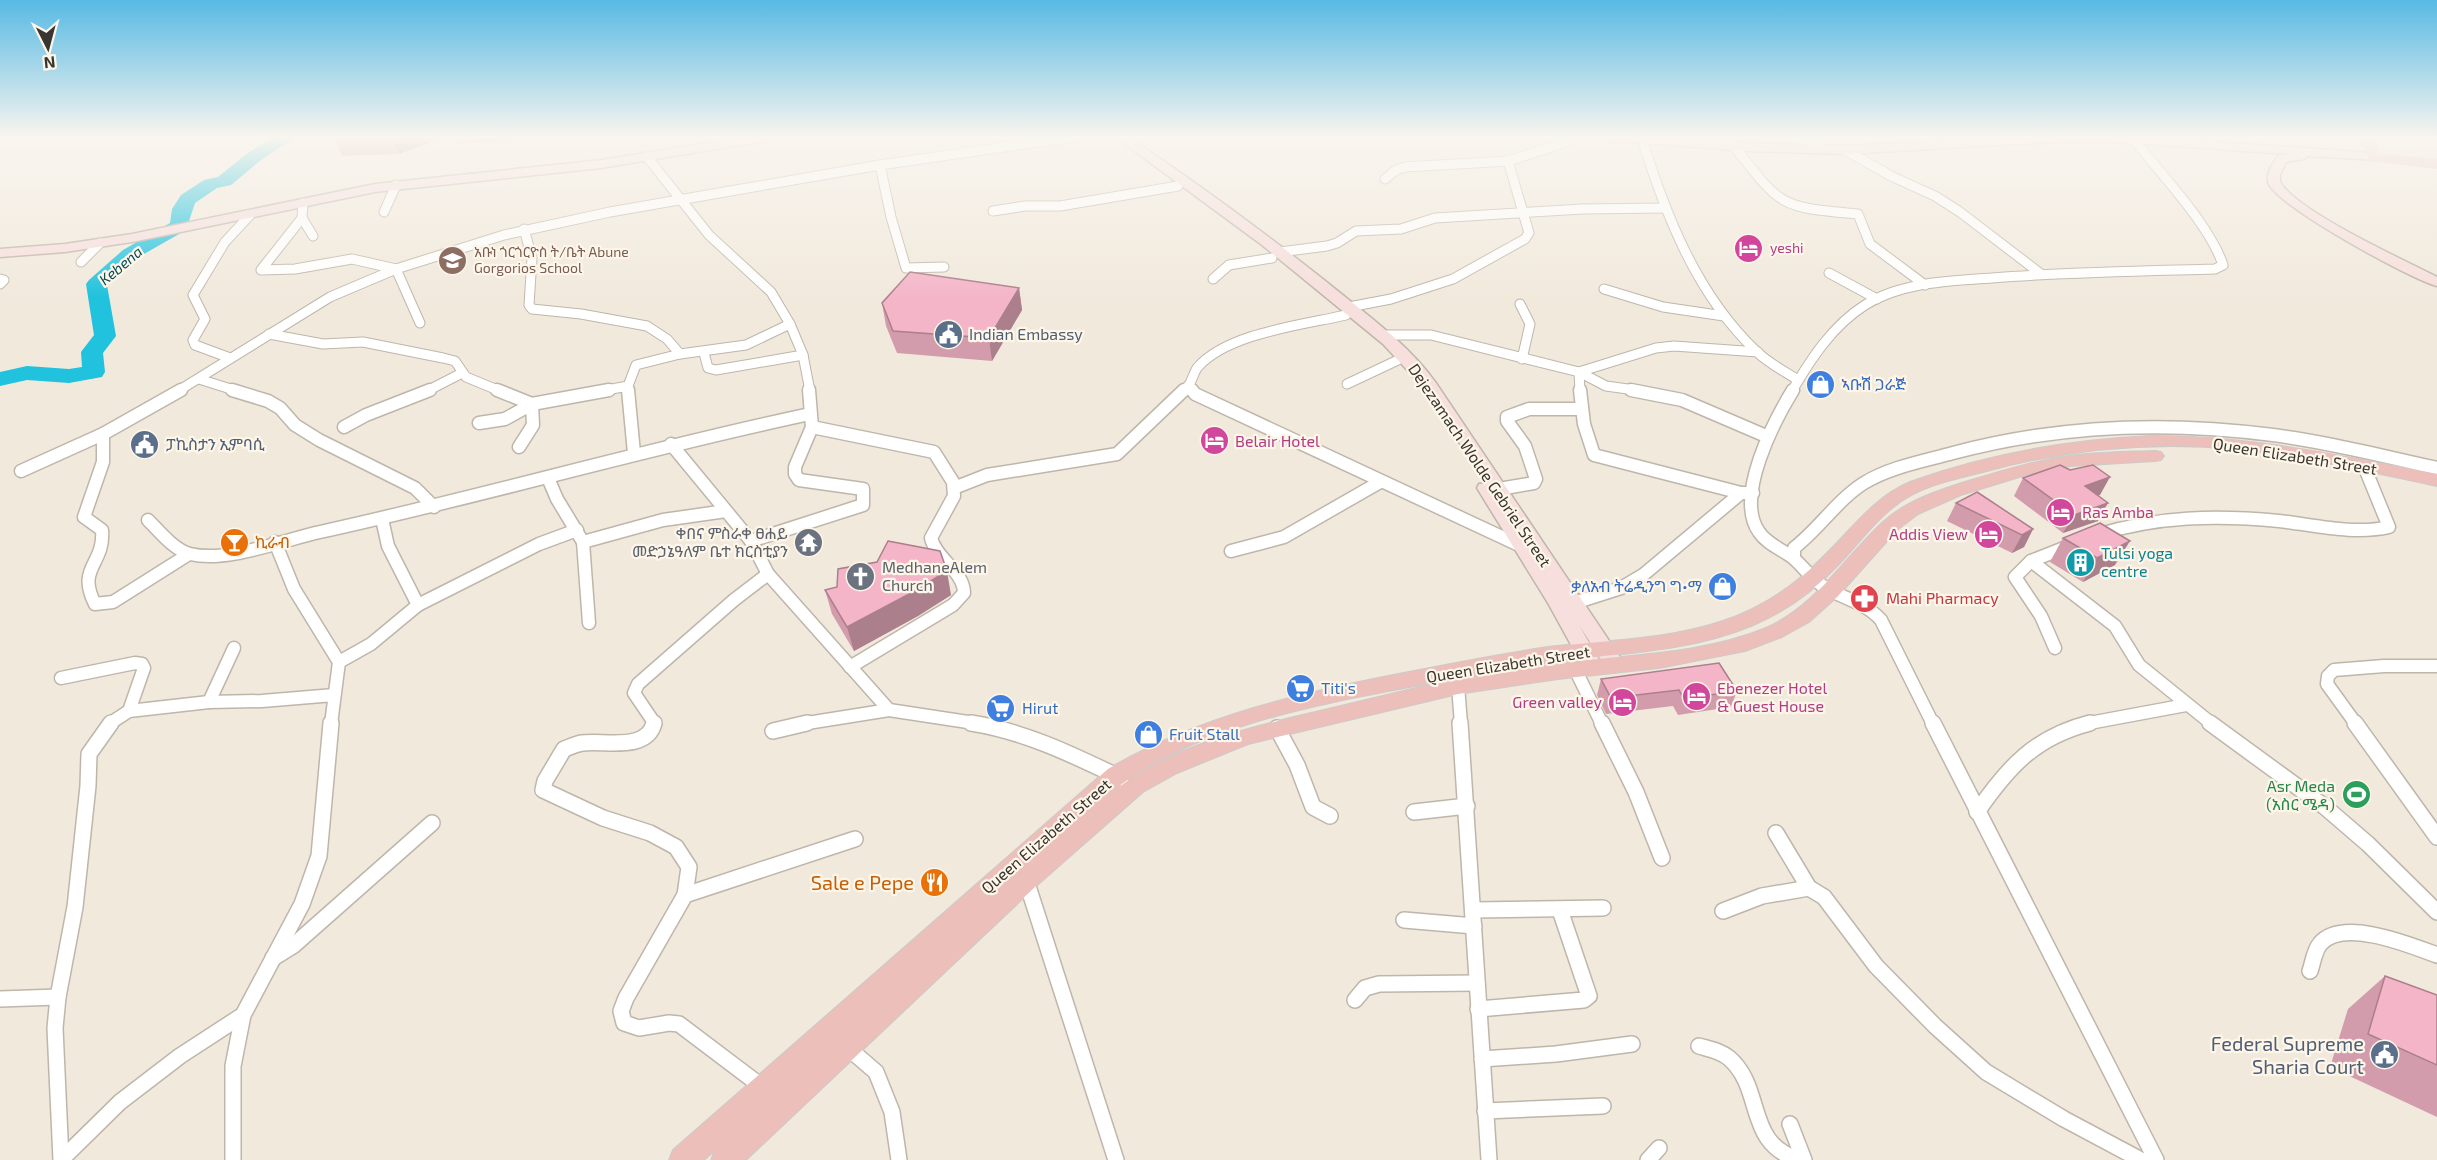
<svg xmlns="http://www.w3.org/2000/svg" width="2437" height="1160" font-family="'Exo 2','Noto Sans Ethiopic',sans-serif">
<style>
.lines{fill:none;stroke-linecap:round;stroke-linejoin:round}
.river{fill:#20c2dd;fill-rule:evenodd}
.street-far2-casing{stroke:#beb6aa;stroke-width:11}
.street-far1-casing{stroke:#beb6aa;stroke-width:15}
.street-casing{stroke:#beb6aa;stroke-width:18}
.secondary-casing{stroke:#beb6aa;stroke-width:3}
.primary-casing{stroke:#cccbc9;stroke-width:2}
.street-far2{stroke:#fff;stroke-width:9}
.street-far1{stroke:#fff;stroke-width:12}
.street{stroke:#fff;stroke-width:15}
.secondary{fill:#f6dfdd;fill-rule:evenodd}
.primary{fill:#ecbfbb;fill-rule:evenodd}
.wall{fill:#d29cac}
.shaded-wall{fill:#ab7f8c}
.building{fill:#f4b5c8;stroke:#ab7f8c;stroke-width:1.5}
.labels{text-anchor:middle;stroke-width:4.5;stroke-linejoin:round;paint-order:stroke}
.far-hotel-label{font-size:14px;fill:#b23c85;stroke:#fef6e9;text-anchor:start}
.far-education-label{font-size:14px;fill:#785e54;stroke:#fef6e9;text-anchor:start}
.far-water-label{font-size:15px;font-style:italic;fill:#0b4c57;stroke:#fef6e9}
.service-label{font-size:16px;fill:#4e5e75;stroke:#fef6e9;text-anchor:start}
.shop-label{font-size:16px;fill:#366cbe;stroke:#fef6e9;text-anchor:start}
.hotel-label{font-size:16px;fill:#b23c85;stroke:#fef6e9;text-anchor:start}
.street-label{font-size:16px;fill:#393631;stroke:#fef6e9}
.worship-label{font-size:16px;fill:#5b616d;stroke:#fef6e9;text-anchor:end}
.food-label{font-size:16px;fill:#c56008;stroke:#fef6e9;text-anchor:start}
.culture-label{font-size:16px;fill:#0d838f;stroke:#fef6e9;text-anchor:start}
.health-label{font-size:16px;fill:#be3a42;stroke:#fef6e9;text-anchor:start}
.leisure-label{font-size:16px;fill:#27864d;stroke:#fef6e9;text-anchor:end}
.near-food-label{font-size:20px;fill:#c56008;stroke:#fef6e9;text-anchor:end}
.near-service-label{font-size:20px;fill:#4e5e75;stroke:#fef6e9;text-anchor:end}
</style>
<rect width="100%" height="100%" fill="#f1e9dc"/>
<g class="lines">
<polygon class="river" points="276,136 297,136 261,160 231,185 217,188 195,203 186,230 137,258 107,285 116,336 103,353 105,372 102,377 69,383 27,380 0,386 0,372 27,366 69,369 82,367 81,352 94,335 86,284 89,280 123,250 170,223 172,209 181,195 204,180 218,177 249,152"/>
<defs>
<g id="street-far2">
<polyline points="1791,136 1820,144"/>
<path d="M1642 139C1666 216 1697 295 1756 351 1768 363 1784 371 1798 380"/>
<path d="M1734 146C1782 208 1780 207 1858 214L1870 244 1925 285"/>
<polyline points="1845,150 1893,177 1935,196 1960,212 2041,274"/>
<polyline points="647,157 709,235 771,292 790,324 803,355 810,391"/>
<polyline points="880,165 891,217 906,268 944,267"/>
<polyline points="1385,179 1396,170 1405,167 1508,161"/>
<polyline points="303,203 302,218 261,270 295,269 352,259 396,269 420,323"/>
<polyline points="993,211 1025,206 1060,206 1178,186"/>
<polyline points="384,212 396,185"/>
<polyline points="302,218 313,236"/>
<polyline points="524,229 532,258 529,305 532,309 581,314 647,326 667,339 680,354 746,345 790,324"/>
<polyline points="1280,252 1327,246 1337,243 1356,231 1401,229 1435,218 1582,209 1665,208"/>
<polyline points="81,262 100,243"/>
<polyline points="1829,273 1877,299"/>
<polyline points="0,279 4,280 0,284"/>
<polyline points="1213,279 1229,265 1272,258"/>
<polyline points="1604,289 1663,307 1724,316"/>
<polyline points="1520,304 1530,324 1522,359"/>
<polyline points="1349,307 1391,299 1453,279 1525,239 1529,233 1508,161 1564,143 1567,136"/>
<polyline points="269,334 323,344 363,342 443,358 455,361 466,377 500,391"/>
<polyline points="1384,335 1431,335 1579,372 1606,386 1642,391"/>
<polyline points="704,353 708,368 716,370 803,355"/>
<polyline points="230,358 195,345 193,340 205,319 193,295 225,242 250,215"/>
<polyline points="199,379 237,391"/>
<polyline points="1347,384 1398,360"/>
<polyline points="178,391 330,297 396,269 504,235 610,212 880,165 1080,136"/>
<polyline points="427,391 462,373"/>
<polyline points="601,391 628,386"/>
<polyline points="628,391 628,386 636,365 680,354"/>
<polyline points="1183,391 1189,385"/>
<path d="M1193 391 1189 385C1192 380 1194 373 1197 368 1227 333 1303 325 1346 315"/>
<polyline points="1580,391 1579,372 1656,348 1674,346 1758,352"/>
<path d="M1792 391C1811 359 1832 326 1865 305 1901 282 1950 281 1992 278 2066 272 2141 271 2215 269L2223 265C2209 223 2160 174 2133 138"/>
</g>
<g id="street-far1">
<polyline points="232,390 268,401 280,408 295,425 319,440 415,488 434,507"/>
<polyline points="497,390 532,404 609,390"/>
<polyline points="628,390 634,453"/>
<polyline points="1192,390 1195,394 1519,545"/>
<polyline points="1580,390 1584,424 1594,455 1741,493 1753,493"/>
<polyline points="1631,390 1682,400 1766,436"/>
<path d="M1793 390C1774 421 1734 497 1759 532 1767 544 1781 549 1792 557 1804 567 1812 580 1826 588 1845 599 1866 603 1881 620L1933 724"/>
<polyline points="479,423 505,419 532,404 533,425 519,447"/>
<polyline points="344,427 366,415 430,390"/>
<path d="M812 427 934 452 953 482 954 496 931 538C936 559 964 571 964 593L953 605 850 667"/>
<path d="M103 434V462L84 517 102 530C105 565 76 567 95 604L113 602 189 554"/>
<polyline points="671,444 751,541 768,574 889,710"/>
<polyline points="21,471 103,434 181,390"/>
<polyline points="548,478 557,499 583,542 589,623"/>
<polyline points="954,488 987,475 1117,454 1184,390"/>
<polyline points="1499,489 1534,483 1536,479 1525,446 1507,421 1507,417 1529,409 1582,409"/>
<path d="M148 520C159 531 174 550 190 554 227 563 283 540 320 532 484 496 645 449 810 414"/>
<path d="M2097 535C2157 516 2217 515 2279 521 2315 525 2354 535 2389 527L2364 466"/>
<polyline points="751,541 863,505 863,489 799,480 795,474 795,467 812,427 809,390"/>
<polyline points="275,542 294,589 339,662 331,724"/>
<polyline points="583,542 663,520 726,511"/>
<polyline points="1231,551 1284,537 1380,482"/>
<path d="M1794 558V548C1819 529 1837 500 1864 483 1890 467 1924 461 1953 453 2058 425 2165 421 2273 435 2328 442 2382 456 2437 468"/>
<polyline points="2031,561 2115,626 2139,665 2212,724"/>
<polyline points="1574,603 1621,588 1643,575 1741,493"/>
<polyline points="418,605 539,544 577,530"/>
<polyline points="2055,648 2041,616 2015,577 2031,561 2069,546"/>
<polyline points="339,662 371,644 418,605 388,546 382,519"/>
<polyline points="1575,669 1602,724"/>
<polyline points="61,678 135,663 142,664 144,668 129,711"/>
<polyline points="1458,686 1461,724"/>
<polyline points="209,702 234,648"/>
<polyline points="109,724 129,711 209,702 262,701 334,695"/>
<polyline points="655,724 634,693 638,684 734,600 768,574"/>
<polyline points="801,724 889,710 981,724"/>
<polyline points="2084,724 2186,705"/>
<polyline points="2356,724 2327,684 2328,676 2334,670 2384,666 2437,666"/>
</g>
<g id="street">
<path d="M654 723C647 752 604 740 582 743 576 744 570 747 564 749L545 781 543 790 603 818 650 833 676 847 689 867 685 895"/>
<path d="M971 723C1024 731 1073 755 1121 778"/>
<polyline points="1460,723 1489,1160"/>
<polyline points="1602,723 1636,792 1662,858"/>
<polyline points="1933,723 2156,1160"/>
<polyline points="2210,723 2325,807 2368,844 2437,912"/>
<polyline points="2355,723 2437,837"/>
<polyline points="1277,728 1297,765 1313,807 1330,816"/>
<polyline points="773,731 807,723"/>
<polyline points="1414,812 1467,806"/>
<path d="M1977 812C2008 767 2035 737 2090 723"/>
<polyline points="1776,833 1809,888"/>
<polyline points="1026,880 1116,1160"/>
<polyline points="1473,910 1603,908"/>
<polyline points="1723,911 1762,896 1809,888 1824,897 1876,966 1935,1026 1986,1072 2064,1119 2141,1160"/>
<polyline points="1404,920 1474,926"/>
<polyline points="273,958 294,945 432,823"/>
<path d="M2310 971C2313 963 2314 951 2320 944 2342 917 2410 945 2437 955"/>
<polyline points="0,999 58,997"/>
<polyline points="1355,1000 1365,988 1379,984 1477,983"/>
<polyline points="1478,1009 1584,1000 1589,996 1560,910"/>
<path d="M1699 1046C1709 1049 1721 1051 1729 1058 1765 1089 1744 1144 1800 1160"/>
<polyline points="847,1047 876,1072 892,1112 899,1160"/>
<polyline points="1482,1059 1556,1054 1632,1044"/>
<polyline points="765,1089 679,1024 669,1023 639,1028 624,1023 621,1011 626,998 685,895 855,839"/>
<polyline points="1485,1111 1603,1106"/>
<polyline points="1790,1124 1804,1160"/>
<polyline points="62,1159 120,1102 180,1056 243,1015"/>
<polyline points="61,1160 55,1028 58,997 75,907 88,786 89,754 111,723"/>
<polyline points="233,1160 233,1066 243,1015 302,904 319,856 331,723"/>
<polyline points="1648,1160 1659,1148"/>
</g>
<g id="secondary">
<polygon points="752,136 778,136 772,140 601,168 375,192 132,242 65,252 0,257 0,249 65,244 132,234 375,184 601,160"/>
<path d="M1114 136H1127C1197 183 1264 232 1329 284 1366 314 1408 344 1436 383L1622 660 1625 665 1622 670 1615 672 1608 670 1579 625 1603 667 1600 672 1593 674 1586 672 1548 603 1477 488 1479 484 1486 483 1422 386 1383 344 1262 245Z"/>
<path d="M1597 136H1646L1749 143 1845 146 2030 136H2133L2374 153 2380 157 2378 160 2307 156 2305 159 2286 162 2280 175V182C2298 212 2402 259 2437 277V286C2412 280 2273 204 2268 182 2266 173 2273 163 2278 156L2289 154 2116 142 2069 141 1845 154 1749 151 1603 140Z"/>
</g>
<g id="primary">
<polygon points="2360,136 2372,136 2379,154 2437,160 2437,168 2369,160"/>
<path d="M2150 436C2248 435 2341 456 2437 474V486C2370 472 2304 456 2236 449 2153 441 2068 449 1987 471 1960 478 1932 483 1908 497 1880 513 1862 540 1840 563 1816 589 1785 612 1751 626 1693 650 1628 653 1567 660 1530 664 1494 671 1458 678 1501 672 1545 665 1588 660 1647 654 1711 651 1766 628 1816 606 1844 558 1883 522 1906 501 1939 490 1968 481 2001 471 2034 461 2069 456 2097 452 2127 452 2155 451L2161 452 2164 456 2161 460 2155 461 2071 466 2029 474 1961 495 1918 514 1897 530 1838 596 1809 622 1782 637 1745 651 1659 668 1558 679 1458 694 1248 744 1177 773 1143 792 1035 887 746 1160H711L715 1150 704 1160H669L673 1150 1108 769C1202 715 1304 692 1409 672 1455 663 1501 654 1548 647 1606 640 1667 640 1723 621 1762 608 1797 584 1825 555 1853 528 1873 498 1910 482 1987 454 2069 440 2150 436ZM1458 678C1413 689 1369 699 1324 710 1247 728 1166 746 1105 798 1192 720 1346 700 1458 678Z"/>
</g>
</defs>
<use href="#street-far2" class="street-far2-casing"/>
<use href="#street-far1" class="street-far1-casing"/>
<use href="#street" class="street-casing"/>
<use href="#secondary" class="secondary-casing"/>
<use href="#primary" class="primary-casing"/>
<use href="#street-far2" class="street-far2"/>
<use href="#street-far1" class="street-far1"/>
<use href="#street" class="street"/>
<use href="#secondary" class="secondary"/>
<use href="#primary" class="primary"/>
</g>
<g class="wall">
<polygon points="333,136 512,136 508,141 461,143 460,140 436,140 399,154 342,156"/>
<polygon points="1019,288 1022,310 992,361 897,353 886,326 882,303"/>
<polygon points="2023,478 2100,495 2098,495 2098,521 2063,533 2014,496"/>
<polygon points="1956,503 2033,529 2024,547 2012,553 1947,521"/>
<polygon points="2063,538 2115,565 2083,582 2050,562"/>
<polygon points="825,590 951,595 918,616 854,651 832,614"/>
<polygon points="1601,679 1737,691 1731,707 1678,715 1673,706 1606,714 1597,695"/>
<polygon points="2385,976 2437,995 2437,1117 2330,1067 2348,1009"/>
</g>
<g class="shaded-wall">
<polygon points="391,136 435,136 436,140 399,154"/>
<polygon points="506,136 512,136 508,141"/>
<polygon points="1019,288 1022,310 992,361 989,338"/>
<polygon points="2110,477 2100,495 2075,504 2085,486"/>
<polygon points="2108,503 2098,521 2063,533 2074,515"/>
<polygon points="2033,529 2024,547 2012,553 2022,535"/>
<polygon points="2130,541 2115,565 2083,582 2097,558"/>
<polygon points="947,571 951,595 918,616 854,651 847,627"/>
</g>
<g class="building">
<polygon points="910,272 1019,288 989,338 893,331 882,303"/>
<polygon points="2060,465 2070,470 2093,465 2110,477 2085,486 2108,503 2074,515 2023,478"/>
<polygon points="1977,492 2033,529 2022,535 1956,503"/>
<polygon points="2100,523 2130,541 2097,558 2063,538"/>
<polygon points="888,541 940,551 947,571 913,592 847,627 825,590 837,587 838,569 877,562"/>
<polygon points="1719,663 1737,691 1684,699 1679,690 1611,698 1601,679"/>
<polygon points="2385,976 2437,995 2437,1065 2368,1034"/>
</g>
<linearGradient id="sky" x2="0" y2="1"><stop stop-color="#58bae4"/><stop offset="0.46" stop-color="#f9f5ef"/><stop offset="1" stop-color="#f9f5ef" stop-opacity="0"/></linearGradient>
<rect width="2437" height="298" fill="url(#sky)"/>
<defs>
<symbol id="hotel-disc" viewBox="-11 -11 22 22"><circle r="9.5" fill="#d1479c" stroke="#fef6e9"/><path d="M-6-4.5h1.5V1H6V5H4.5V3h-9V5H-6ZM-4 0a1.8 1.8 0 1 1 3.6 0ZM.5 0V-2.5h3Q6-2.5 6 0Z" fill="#fff"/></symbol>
<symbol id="school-disc" viewBox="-11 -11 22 22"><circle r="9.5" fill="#8d6e63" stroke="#fef6e9"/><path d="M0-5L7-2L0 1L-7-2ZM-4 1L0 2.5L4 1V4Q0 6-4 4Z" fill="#fff"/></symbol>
<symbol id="civic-disc" viewBox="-11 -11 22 22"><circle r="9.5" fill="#5c6f8a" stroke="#fef6e9"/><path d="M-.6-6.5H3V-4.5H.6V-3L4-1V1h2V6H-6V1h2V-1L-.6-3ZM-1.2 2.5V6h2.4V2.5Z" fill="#fff"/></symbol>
<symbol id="shop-disc" viewBox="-11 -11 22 22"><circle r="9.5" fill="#3f7fe0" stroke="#fef6e9"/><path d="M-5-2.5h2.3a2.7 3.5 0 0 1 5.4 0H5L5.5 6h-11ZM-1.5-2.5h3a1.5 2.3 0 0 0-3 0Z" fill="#fff"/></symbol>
<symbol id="bar-disc" viewBox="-11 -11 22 22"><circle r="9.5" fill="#e8710a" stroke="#fef6e9"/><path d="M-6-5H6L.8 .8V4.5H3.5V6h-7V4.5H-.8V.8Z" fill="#fff"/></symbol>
<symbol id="temple-disc" viewBox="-11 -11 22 22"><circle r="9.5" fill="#6b7280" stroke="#fef6e9"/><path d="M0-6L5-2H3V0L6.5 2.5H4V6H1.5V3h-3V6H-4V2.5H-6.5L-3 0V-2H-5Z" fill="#fff"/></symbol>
<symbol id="building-disc" viewBox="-11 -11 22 22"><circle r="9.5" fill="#0f9aa8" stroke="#fef6e9"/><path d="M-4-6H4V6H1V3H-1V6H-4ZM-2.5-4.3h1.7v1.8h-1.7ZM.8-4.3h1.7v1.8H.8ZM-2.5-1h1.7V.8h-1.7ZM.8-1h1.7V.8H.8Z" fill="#fff"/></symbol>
<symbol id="church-disc" viewBox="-11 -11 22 22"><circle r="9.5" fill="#6b7280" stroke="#fef6e9"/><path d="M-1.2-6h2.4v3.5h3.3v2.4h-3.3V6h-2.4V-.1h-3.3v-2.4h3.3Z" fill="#fff"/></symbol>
<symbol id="pharmacy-disc" viewBox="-11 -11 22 22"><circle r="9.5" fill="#e0444e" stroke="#fef6e9"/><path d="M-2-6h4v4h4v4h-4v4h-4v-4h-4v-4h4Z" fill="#fff"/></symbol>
<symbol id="supermarket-disc" viewBox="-11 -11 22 22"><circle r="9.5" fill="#3f7fe0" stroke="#fef6e9"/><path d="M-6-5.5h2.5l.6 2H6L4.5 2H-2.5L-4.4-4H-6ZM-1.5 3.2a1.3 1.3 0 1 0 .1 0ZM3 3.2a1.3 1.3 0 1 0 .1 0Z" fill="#fff"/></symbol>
<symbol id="stadium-disc" viewBox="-11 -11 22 22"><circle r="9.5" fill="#2e9e5b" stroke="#fef6e9"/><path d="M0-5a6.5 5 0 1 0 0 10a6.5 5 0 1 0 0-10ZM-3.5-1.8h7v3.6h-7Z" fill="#fff"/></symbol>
<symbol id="restaurant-disc" viewBox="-11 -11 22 22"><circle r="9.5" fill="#e8710a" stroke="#fef6e9"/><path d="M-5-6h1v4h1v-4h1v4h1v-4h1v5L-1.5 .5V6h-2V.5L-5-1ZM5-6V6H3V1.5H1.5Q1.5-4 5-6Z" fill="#fff"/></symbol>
</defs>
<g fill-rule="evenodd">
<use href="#hotel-disc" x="1732" y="232" width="33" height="33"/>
<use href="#school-disc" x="436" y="244" width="33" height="33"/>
<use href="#civic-disc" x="932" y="318" width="33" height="33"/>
<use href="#shop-disc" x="1804" y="368" width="33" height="33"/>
<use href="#hotel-disc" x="1198" y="424" width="33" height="33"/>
<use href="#civic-disc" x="128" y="428" width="33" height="33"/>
<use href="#hotel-disc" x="2044" y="496" width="33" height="33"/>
<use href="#hotel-disc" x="1972" y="518" width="33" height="33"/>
<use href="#bar-disc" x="218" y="526" width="33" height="33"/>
<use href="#temple-disc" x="792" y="526" width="33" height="33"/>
<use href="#building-disc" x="2064" y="546" width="33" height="33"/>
<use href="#church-disc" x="844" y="560" width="33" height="33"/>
<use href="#shop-disc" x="1706" y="570" width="33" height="33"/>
<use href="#pharmacy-disc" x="1848" y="582" width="33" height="33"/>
<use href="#supermarket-disc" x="1284" y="672" width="33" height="33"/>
<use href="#hotel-disc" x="1680" y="680" width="33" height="33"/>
<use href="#hotel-disc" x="1606" y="686" width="33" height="33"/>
<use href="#supermarket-disc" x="984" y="692" width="33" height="33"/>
<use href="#shop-disc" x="1132" y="718" width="33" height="33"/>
<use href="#stadium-disc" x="2340" y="778" width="33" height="33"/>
<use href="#restaurant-disc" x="918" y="866" width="33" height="33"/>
<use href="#civic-disc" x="2368" y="1038" width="33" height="33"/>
</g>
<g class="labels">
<g class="far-hotel-label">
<text x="1770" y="253">yeshi</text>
</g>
<g class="far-education-label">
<text x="474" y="257">አቡነ ጎርጎርዮስ ት/ቤት Abune<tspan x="474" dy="16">Gorgorios School</tspan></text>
</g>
<g class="far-water-label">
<text transform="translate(121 266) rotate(-40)" y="5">Kebena</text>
</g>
<g class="service-label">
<text x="969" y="340">Indian Embassy</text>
<text x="166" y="450">ፓኪስታን ኢምባሲ</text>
</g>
<g class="shop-label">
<text x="1841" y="390">ኣቡሽ ጋራጅ</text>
<text x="1702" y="592" text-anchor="end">ቃለአብ ትሬዲንግ ግ•ማ</text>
<text x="1321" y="694">Titi's</text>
<text x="1022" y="714">Hirut</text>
<text x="1169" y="740">Fruit Stall</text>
</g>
<g class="hotel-label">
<text x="1235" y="447">Belair Hotel</text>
<text x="2082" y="518">Ras Amba</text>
<text x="1968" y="540" text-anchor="end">Addis View</text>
<text x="1717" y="694">Ebenezer Hotel<tspan x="1717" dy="18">&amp; Guest House</tspan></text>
<text x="1602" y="708" text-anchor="end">Green valley</text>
</g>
<g class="street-label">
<text transform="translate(2295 456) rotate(9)" y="6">Queen Elizabeth Street</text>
<text transform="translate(1480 465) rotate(56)" y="6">Dejezamach Wolde Gebriel Street</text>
<text transform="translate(1508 664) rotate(-9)" y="6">Queen Elizabeth Street</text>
<text transform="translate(1046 836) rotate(-41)" y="6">Queen Elizabeth Street</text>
</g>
<g class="worship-label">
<text x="788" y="539">ቀበና ምስራቀ ፀሐይ<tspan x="788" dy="18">መድኃኔዓለም ቤተ ክርስቲያን</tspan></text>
<text x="882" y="573" text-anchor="start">MedhaneAlem<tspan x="882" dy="18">Church</tspan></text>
</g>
<g class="food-label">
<text x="255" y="548">ኪራብ</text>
</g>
<g class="culture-label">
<text x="2101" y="559">Tulsi yoga<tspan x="2101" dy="18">centre</tspan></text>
</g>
<g class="health-label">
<text x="1886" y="604">Mahi Pharmacy</text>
</g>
<g class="leisure-label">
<text x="2335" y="792">Asr Meda<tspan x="2335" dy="18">(አስር ሜዳ)</tspan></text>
</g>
<g class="near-food-label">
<text x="914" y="890">Sale e Pepe</text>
</g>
<g class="near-service-label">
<text x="2364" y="1051">Federal Supreme<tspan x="2364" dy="23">Sharia Court</tspan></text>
</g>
</g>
<g transform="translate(48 48) rotate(174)" stroke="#fef6e9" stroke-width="4.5" paint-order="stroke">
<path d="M0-4.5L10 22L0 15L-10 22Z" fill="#393631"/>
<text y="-9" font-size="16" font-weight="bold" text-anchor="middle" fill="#393631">N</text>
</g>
</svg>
